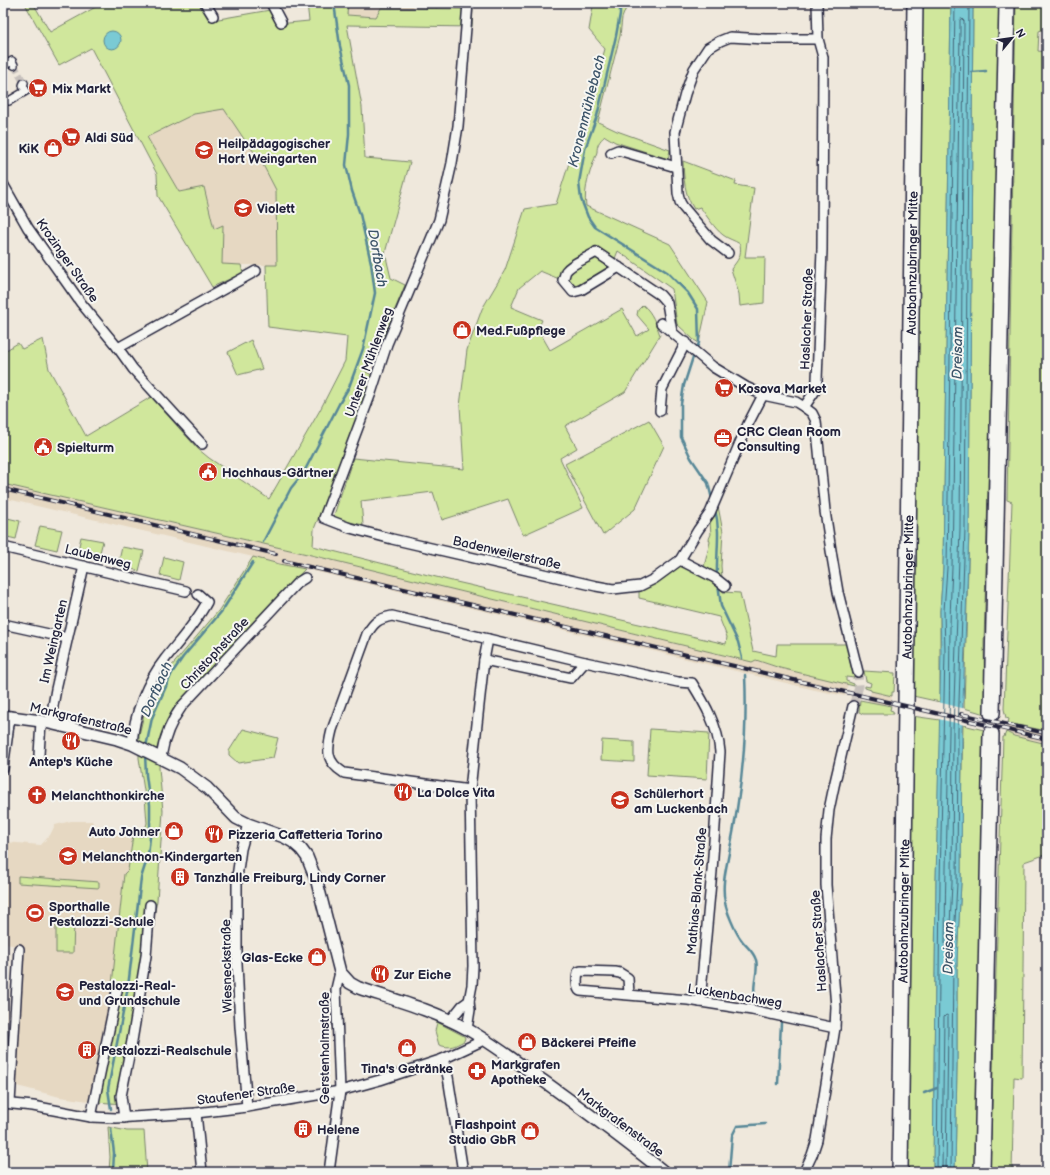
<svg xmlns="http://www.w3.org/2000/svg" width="1050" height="1175" font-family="'Balsamiq Sans',sans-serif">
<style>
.built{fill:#e6d8c2}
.green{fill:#d0e79c;stroke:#79846c}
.water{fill:#7acad4;stroke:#578797}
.pier{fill:#efe8dc}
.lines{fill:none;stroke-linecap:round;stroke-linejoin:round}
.shore{stroke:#456578;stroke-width:1}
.stream{stroke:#578797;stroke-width:2.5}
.pedestrian-tunnel{stroke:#c6c0bc;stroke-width:7;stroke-dasharray:7 3.5;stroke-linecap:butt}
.minor-tunnel{stroke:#c6c0bc;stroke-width:9;stroke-dasharray:9 4.5;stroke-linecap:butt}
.trunk-tunnel{stroke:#c6c0bc;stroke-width:15;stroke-dasharray:15 8;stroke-linecap:butt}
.pedestrian-casing{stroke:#22223b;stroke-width:10}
.minor-casing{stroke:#22223b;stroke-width:12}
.tertiary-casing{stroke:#22223b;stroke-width:14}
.trunk-casing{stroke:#22223b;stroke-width:18}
.pedestrian{stroke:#f6f6f2;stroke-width:7}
.minor{stroke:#f6f6f2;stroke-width:9}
.tertiary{stroke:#f6f6f2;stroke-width:11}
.trunk{stroke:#f6f6f2;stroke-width:15}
.rail-casing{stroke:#22223b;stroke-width:4}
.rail{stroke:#f6f6f2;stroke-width:2.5;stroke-dasharray:8;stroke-linecap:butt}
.labels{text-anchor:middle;stroke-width:4;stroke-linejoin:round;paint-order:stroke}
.poi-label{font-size:13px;font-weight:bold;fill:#22223b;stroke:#f6f6f2;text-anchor:start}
.street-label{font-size:13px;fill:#22223b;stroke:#f6f6f2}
.water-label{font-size:14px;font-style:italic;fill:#3c5469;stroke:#f6f6f2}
</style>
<rect width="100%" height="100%" fill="#efe8dc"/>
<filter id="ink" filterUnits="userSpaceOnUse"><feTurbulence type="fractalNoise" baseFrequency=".025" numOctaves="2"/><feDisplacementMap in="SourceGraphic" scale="8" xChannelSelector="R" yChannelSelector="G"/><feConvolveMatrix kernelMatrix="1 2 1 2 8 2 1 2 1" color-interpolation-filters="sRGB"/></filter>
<g filter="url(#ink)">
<g class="built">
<polygon points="348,3 413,3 413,8 381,8 376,17 347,15"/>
<polygon points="224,108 244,139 261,161 276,190 277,265 221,265 222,226 214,230 204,187 179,193 147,137 194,114"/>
<polygon points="3,484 307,554 752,662 755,660 780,668 848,684 845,696 815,690 657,652 305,569 279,564 253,557 3,498"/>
<polygon points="871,691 892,696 891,706 868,702"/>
<polygon points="1008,723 1047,731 1047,744 1014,736 1006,732"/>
<polygon points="71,821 92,821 99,834 133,836 109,1021 96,1102 60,1097 13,1085 21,946 4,944 7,877 6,842 41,845 50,835 55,825"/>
</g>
<g class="green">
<polygon points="26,3 33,3 50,32 103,3 203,3 213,20 270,10 278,24 309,21 307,3 348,3 347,15 376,17 381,8 473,9 472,27 347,25 362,107 365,158 410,162 385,253 391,278 405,285 387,329 366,372 372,375 361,410 314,529 313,546 452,581 726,644 727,637 719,617 639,598 639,591 664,577 679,564 708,578 704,567 710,542 709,539 711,534 710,522 718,506 723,532 721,566 723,592 740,593 753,651 776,656 777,644 846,644 854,678 846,677 846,681 854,684 854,686 780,668 756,660 752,662 307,554 3,484 3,352 18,343 22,349 43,339 49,369 86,436 151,397 198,449 209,458 269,499 320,410 345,361 347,337 268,327 266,265 277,265 276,190 261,161 244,139 224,109 194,114 147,137 179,192 204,187 214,229 223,225 222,264 241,265 243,273 212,287 158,196 157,174 91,48 59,65 25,4"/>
<path d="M604 3H628L622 18 620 36 598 122 617 131 670 150 668 159 615 142 605 136C599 141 597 145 597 152 591 169 583 188 586 206L670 244 708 302 699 343 694 340 677 324 672 289 618 251 612 266 576 286 540 271 519 288 511 307 542 320 538 329 550 350 622 309 637 336 649 329 637 315 638 310 643 305C652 312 656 324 660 335L625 392 565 426 577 448 560 458 583 508 523 535 508 499 442 520 433 492 361 501 363 525 333 518 353 458 464 469 460 406 467 350 482 309 505 270 525 209 556 204 602 59 605 49 589 30 593 6 604 7Z"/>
<polygon points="922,3 951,3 943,568 940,611 940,702 913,696"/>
<polygon points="973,3 1001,3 984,642 985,714 964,708 969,530"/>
<polygon points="1016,3 1047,3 1047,28 1039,31 1038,51 1047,52 1047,731 1008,723 1009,719 1006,718 1004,709 1012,502 1007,500"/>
<path d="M683 161 736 181 735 185 754 188 745 257H765L764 303 740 306 739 294 731 269C738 260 742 256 740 244 734 240 728 239 723 235 714 228 707 216 700 207L694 209C684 194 684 179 683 161Z"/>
<polygon points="251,340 262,369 238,375 228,352"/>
<polygon points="649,420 664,446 635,509 603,535 565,464"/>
<polygon points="3,517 20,521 16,539 3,536"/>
<polygon points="40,526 62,530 57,550 35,545"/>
<polygon points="81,537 103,541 98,560 77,555"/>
<polygon points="122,547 144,551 139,571 118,565"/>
<polygon points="164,557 183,562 179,580 160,575"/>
<polygon points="253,557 279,564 305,569 178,704 160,749 159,768 163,811 157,901 152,925 139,1025 124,1104 96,1102 108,1021 124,874 128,870 133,836 143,836 147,823 145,797 139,758 139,735 145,710 170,668 219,610"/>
<polygon points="864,671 895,673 894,692 892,692 892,696 871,691 871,690 865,688 865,686 870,687 871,683 866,681"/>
<polygon points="860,700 891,706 890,710 893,711 894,714 863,714 859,712"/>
<polygon points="912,716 940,720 936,882 933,1172 905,1172"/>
<polygon points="963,725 984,730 983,824 978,996 976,1172 955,1172 957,1065 957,959 961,883 961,807"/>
<polygon points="243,729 278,738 273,758 238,763 229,755 229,751"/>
<polygon points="650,729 709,733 707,779 647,775"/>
<polygon points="1006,732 1014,736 1047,744 1047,854 1024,862 1022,1078 1014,1077 1012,1172 990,1172 1003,737 1004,737"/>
<polygon points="602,740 634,742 634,762 601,760"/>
<polygon points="18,876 99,882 99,888 18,883"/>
<polygon points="56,922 74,923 73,953 56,953"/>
<path d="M437 1022 464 1036 465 1038 464 1041C454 1046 451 1049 439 1045L435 1031Z"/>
<polygon points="108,1127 127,1131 144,1131 147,1172 109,1172 110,1157"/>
</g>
<g class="water">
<polygon points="951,3 973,3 969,530 962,731 961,883 957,959 957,1065 955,1172 933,1172 936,882 941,652 940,611 943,568"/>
<circle cx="112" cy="40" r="9"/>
</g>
<polygon class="pier" points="938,702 966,709 965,725 938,719"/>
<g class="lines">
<g class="shore">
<path d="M962 19 964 21 960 529 953 731 952 883 949 947 947 949 945 947C945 875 948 804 949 732 950 677 949 622 952 568L960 31V20Z"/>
<polyline points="937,1172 940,882 945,652 944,611 947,568 955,3"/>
<polyline points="942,1172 944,1017 946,1015 948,1016 948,1026 946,1172"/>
<polyline points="951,1172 953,959 957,883 958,731 965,529 969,3"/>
</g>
<g class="stream">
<polyline points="620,3 620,14 616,36 597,116 585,149 579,183 581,199 588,217 595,227 667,272 688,293 698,309 699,343 696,349"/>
<polyline points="971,72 986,71"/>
<polyline points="694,354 684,385 681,404 681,437 691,458 708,483 712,499"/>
<path d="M715 509C721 532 716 554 717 576"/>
<polyline points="263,542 291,488 304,472 339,404 349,387 363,349 375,293 371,263 360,214 352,191 346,165 349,134 349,85 340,46 334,3"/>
<polyline points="718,583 721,606 738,642 742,658"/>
<path d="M745 675C747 719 744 765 737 809 735 822 733 835 730 848 727 865 721 884 725 902 726 910 735 931 740 938 745 946 753 950 756 960 760 972 748 991 759 1001 765 1006 773 1003 779 1007"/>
<polyline points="146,747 152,718 172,673 183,657 222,611 253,562"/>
<polyline points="778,1084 781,1023"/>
<polyline points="924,1093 937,1088"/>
<polyline points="111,1109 108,1089 128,987 141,878 148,856 150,837 150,805 146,775 145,754"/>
<polyline points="111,1129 114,1153 113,1172"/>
<polyline points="729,1172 732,1136 737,1126 765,1124"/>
</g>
<polyline class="pedestrian-tunnel" points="14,65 24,83"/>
<polyline class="minor-tunnel" points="853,706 859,686 858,672"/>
<polyline class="trunk-tunnel" points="991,734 992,713"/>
<defs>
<g id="pedestrian">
<polyline points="3,66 12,61 14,65"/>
<polyline points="9,101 26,91 23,85 24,83"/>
</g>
<g id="minor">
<polyline points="205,3 213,16"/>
<polyline points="271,3 281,22"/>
<polyline points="468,3 458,126 452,163 439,220 387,344 371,393 324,518 350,528 392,539 596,586 613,589 640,586 654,579 680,560 698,530 710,513 748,424 763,395"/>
<polyline points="611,153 618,150 676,167"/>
<polyline points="3,184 28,228 81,303 118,348 133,369 202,444"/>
<polyline points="728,253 711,240 683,207 680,202 678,193 675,132 685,94 694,69 708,48 720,41 730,37 765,39 818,39"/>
<path d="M619 267 581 290 573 292 563 280C564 278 565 273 566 271 572 263 588 258 596 252L660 295 667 303 672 332"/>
<polyline points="661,323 713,367 746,387 763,395 796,402 804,407 812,413 816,421 825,511 832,557 838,592 858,672"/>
<polyline points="118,348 256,271"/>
<polyline points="804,407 815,391 817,380 822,250 823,57 818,39 817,3"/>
<polyline points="660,411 662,389 686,342"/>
<polyline points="3,547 186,591"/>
<polyline points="680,560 715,578 725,586"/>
<polyline points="3,624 67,638"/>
<polyline points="484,660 571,678 585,662"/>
<polyline points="50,723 56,689 84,566"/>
<path d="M132 744C134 714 147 682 165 659 180 640 196 623 207 602L198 594"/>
<polyline points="39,755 41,721"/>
<path d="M161 757C164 738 171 721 182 706L297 583 305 578"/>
<polyline points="3,769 10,717"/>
<path d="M470 790 344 773C325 761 327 750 332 730L367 634C374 622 378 619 392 616L585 662 678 682 692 683C705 704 718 726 720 752L712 871 700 1002"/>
<path d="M629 994 628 978 620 973 615 972 581 971 578 972C577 977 576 988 580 991L688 1000 752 1010 835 1028"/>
<polyline points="450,1021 462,1006 469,1001"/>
<polyline points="467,1029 470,1010 469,1001 472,985 473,966 470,790 479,705 484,660 488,639"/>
<polyline points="443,1059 448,1077 463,1172"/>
<polyline points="3,1103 33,1106 91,1117 116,1118 196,1113 247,1107 340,1091 380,1080 443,1059 484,1040"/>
<polyline points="10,1103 19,949"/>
<polyline points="247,1107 240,1027 237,963 237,877 241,849 248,824"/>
<polyline points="196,1113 202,1172"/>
<polyline points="91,1117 117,991"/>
<polyline points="124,1118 121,1096 132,1041 146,956 150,905"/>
<polyline points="329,1172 340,1091 336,989 340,972"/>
<polyline points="804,1172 812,1155 817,1140 835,1028 836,1007 826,885 826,839 829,810 834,786 853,706"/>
</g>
<path id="tertiary" d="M3 716 41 721 117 739 132 744 180 768 207 788 236 818 248 824 284 837 293 842 301 849 307 857 317 882 340 972 350 983 359 988C395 1000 433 1010 467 1029 494 1044 519 1064 545 1082 585 1111 625 1140 664 1172"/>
<g id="trunk">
<polyline points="992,713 1007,3"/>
<path id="s1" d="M900 1172 915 3"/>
<polyline points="982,1172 991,734"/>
</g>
</defs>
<use href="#pedestrian" class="pedestrian-casing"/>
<use href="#minor" class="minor-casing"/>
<use href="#tertiary" class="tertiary-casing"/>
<use href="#trunk" class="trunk-casing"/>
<use href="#pedestrian" class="pedestrian"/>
<use href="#minor" class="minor"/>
<use href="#tertiary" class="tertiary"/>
<use href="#trunk" class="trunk"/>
<defs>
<g id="rail">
<polyline points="3,489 276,554"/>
<polyline points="284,561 1047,739"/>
<polyline points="961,714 1045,733"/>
</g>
</defs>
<use href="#rail" class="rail-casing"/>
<use href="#rail" class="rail"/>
</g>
</g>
<defs>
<symbol id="supermarket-disc" viewBox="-11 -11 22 22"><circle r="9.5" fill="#c8321e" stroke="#f6f6f2"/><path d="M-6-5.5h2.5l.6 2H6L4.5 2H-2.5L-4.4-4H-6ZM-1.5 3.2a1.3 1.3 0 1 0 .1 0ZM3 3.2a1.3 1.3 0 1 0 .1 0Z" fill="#fff"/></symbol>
<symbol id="shop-disc" viewBox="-11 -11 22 22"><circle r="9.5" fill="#c8321e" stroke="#f6f6f2"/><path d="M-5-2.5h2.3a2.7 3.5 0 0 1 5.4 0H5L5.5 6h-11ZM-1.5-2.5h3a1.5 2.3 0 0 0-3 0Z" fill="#fff"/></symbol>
<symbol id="school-disc" viewBox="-11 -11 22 22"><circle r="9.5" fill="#c8321e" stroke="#f6f6f2"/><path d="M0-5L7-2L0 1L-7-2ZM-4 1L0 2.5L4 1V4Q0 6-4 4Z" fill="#fff"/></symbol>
<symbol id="office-disc" viewBox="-11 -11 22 22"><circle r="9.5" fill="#c8321e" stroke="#f6f6f2"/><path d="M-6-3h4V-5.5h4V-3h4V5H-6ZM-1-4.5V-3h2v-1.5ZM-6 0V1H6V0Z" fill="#fff"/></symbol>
<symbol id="civic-disc" viewBox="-11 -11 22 22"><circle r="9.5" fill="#c8321e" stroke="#f6f6f2"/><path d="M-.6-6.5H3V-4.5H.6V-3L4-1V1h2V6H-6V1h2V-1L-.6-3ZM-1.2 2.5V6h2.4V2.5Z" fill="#fff"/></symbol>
<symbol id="restaurant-disc" viewBox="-11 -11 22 22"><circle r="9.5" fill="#c8321e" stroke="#f6f6f2"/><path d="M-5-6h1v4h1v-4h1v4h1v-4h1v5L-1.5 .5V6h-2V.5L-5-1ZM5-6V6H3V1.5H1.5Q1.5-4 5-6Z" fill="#fff"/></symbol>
<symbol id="church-disc" viewBox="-11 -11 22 22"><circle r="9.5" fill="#c8321e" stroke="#f6f6f2"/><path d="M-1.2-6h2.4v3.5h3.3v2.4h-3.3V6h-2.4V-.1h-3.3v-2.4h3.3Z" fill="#fff"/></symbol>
<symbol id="building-disc" viewBox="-11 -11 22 22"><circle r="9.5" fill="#c8321e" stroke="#f6f6f2"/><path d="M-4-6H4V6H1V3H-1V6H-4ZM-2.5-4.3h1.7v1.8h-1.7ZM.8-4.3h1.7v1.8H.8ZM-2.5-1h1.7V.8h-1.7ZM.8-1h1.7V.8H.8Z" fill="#fff"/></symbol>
<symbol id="stadium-disc" viewBox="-11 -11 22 22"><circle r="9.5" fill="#c8321e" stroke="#f6f6f2"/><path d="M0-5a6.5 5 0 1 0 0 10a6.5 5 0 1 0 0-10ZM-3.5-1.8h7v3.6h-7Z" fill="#fff"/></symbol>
<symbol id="pharmacy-disc" viewBox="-11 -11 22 22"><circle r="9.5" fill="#c8321e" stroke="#f6f6f2"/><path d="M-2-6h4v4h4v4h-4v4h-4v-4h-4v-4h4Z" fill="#fff"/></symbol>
</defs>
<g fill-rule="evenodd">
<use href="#supermarket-disc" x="27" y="77" width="22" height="22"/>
<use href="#supermarket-disc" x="60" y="126" width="22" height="22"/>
<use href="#shop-disc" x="42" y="137" width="22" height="22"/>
<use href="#school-disc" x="193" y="139" width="22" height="22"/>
<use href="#school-disc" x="232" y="197" width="22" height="22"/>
<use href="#shop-disc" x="451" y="319" width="22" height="22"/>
<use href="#supermarket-disc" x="713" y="377" width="22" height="22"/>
<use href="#office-disc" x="712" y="427" width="22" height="22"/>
<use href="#civic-disc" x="32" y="436" width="22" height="22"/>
<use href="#civic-disc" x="197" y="461" width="22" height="22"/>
<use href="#restaurant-disc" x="60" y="730" width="22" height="22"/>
<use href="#restaurant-disc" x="392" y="781" width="22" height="22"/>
<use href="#church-disc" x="26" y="784" width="22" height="22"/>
<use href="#school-disc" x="609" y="789" width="22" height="22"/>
<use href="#shop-disc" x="163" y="820" width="22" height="22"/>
<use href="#restaurant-disc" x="203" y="823" width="22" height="22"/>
<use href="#school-disc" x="57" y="845" width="22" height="22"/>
<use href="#building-disc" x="169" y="866" width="22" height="22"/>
<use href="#stadium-disc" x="24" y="902" width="22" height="22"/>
<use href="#shop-disc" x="306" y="946" width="22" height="22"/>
<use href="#restaurant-disc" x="369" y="963" width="22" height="22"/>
<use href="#school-disc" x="54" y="981" width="22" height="22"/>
<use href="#shop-disc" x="516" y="1031" width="22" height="22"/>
<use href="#shop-disc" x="396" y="1037" width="22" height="22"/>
<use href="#building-disc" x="76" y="1039" width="22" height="22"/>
<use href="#pharmacy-disc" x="466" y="1060" width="22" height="22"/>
<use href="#building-disc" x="292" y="1118" width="22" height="22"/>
<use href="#shop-disc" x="519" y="1120" width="22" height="22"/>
</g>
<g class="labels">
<g class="poi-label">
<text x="52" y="93">Mix Markt</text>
<text x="85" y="142">Aldi Süd</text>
<text x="218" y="148">Heilpädagogischer<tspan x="218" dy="15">Hort Weingarten</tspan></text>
<text x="39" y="153" text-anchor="end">KiK</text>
<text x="257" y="213">Violett</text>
<text x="476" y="335">Med.Fußpflege</text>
<text x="738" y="393">Kosova Market</text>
<text x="737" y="436">CRC Clean Room<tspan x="737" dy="15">Consulting</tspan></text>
<text x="57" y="452">Spielturm</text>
<text x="222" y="477">Hochhaus-Gärtner</text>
<text x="71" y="766" text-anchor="middle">Antep's Küche</text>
<text x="417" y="797">La Dolce Vita</text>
<text x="634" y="798">Schülerhort<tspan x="634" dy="15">am Luckenbach</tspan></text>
<text x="51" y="800">Melanchthonkirche</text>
<text x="160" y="836" text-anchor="end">Auto Johner</text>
<text x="228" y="839">Pizzeria Caffetteria Torino</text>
<text x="82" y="861">Melanchthon-Kindergarten</text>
<text x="194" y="882">Tanzhalle Freiburg, Lindy Corner</text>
<text x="49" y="911">Sporthalle<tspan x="49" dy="15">Pestalozzi-Schule</tspan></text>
<text x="303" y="962" text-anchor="end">Glas-Ecke</text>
<text x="394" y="979">Zur Eiche</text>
<text x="79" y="990">Pestalozzi-Real-<tspan x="79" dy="15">und Grundschule</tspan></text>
<text x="541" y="1047">Bäckerei Pfeifle</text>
<text x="101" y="1055">Pestalozzi-Realschule</text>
<text x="491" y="1069">Markgrafen<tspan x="491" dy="15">Apotheke</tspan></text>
<text x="407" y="1073" text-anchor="middle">Tina's Getränke</text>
<text x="516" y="1129" text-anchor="end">Flashpoint<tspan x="516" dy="15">Studio GbR</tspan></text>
<text x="317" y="1134">Helene</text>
</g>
<g class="street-label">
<text transform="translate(68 260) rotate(55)" y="5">Krozinger Straße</text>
<text dy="5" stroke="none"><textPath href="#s1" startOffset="909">Autobahnzubringer Mitte</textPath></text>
<text transform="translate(806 319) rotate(-88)" y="5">Haslacher Straße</text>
<text transform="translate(368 362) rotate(-70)" y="5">Unterer Mühlenweg</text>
<text transform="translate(507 552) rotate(13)" y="5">Badenweilerstraße</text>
<text transform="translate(98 556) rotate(14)" y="5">Laubenweg</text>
<text dy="5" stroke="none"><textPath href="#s1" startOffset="585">Autobahnzubringer Mitte</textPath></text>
<text transform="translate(53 641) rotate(-77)" y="5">Im Weingarten</text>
<text transform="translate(214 653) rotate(-47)" y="5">Christophstraße</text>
<text transform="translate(81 718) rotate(13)" y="5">Markgrafenstraße</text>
<text transform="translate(696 891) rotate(-85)" y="5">Mathias-Blank-Straße</text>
<text dy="5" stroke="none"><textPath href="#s1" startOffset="261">Autobahnzubringer Mitte</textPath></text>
<text transform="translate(818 941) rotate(-94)" y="5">Haslacher Straße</text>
<text transform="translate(226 966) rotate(-91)" y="5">Wiesneckstraße</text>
<text transform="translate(735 995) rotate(9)" y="5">Luckenbachweg</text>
<text transform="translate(324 1048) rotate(-90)" y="5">Gerstenhalmstraße</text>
<text transform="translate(246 1093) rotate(-8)" y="5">Staufener Straße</text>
<text transform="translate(621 1122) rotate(37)" y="5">Markgrafenstraße</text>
</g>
<g class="water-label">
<text transform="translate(586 111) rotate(-76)" y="5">Kronenmühlebach</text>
<text transform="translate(378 258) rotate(80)" y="5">Dorfbach</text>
<text transform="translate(957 353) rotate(-89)" y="5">Dreisam</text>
<text transform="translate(156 689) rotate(-66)" y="5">Dorfbach</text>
<text transform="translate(948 948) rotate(-89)" y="5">Dreisam</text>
</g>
</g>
<rect width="1050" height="1175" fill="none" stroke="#f6f6f2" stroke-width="16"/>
<rect x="8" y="8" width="1034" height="1159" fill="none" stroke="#22223b" stroke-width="1.5" filter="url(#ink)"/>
<g transform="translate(1012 38) rotate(61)" stroke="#f6f6f2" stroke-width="3" paint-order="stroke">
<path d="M0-3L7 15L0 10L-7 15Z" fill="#22223b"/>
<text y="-6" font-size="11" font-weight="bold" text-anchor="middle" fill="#22223b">N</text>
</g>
</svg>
